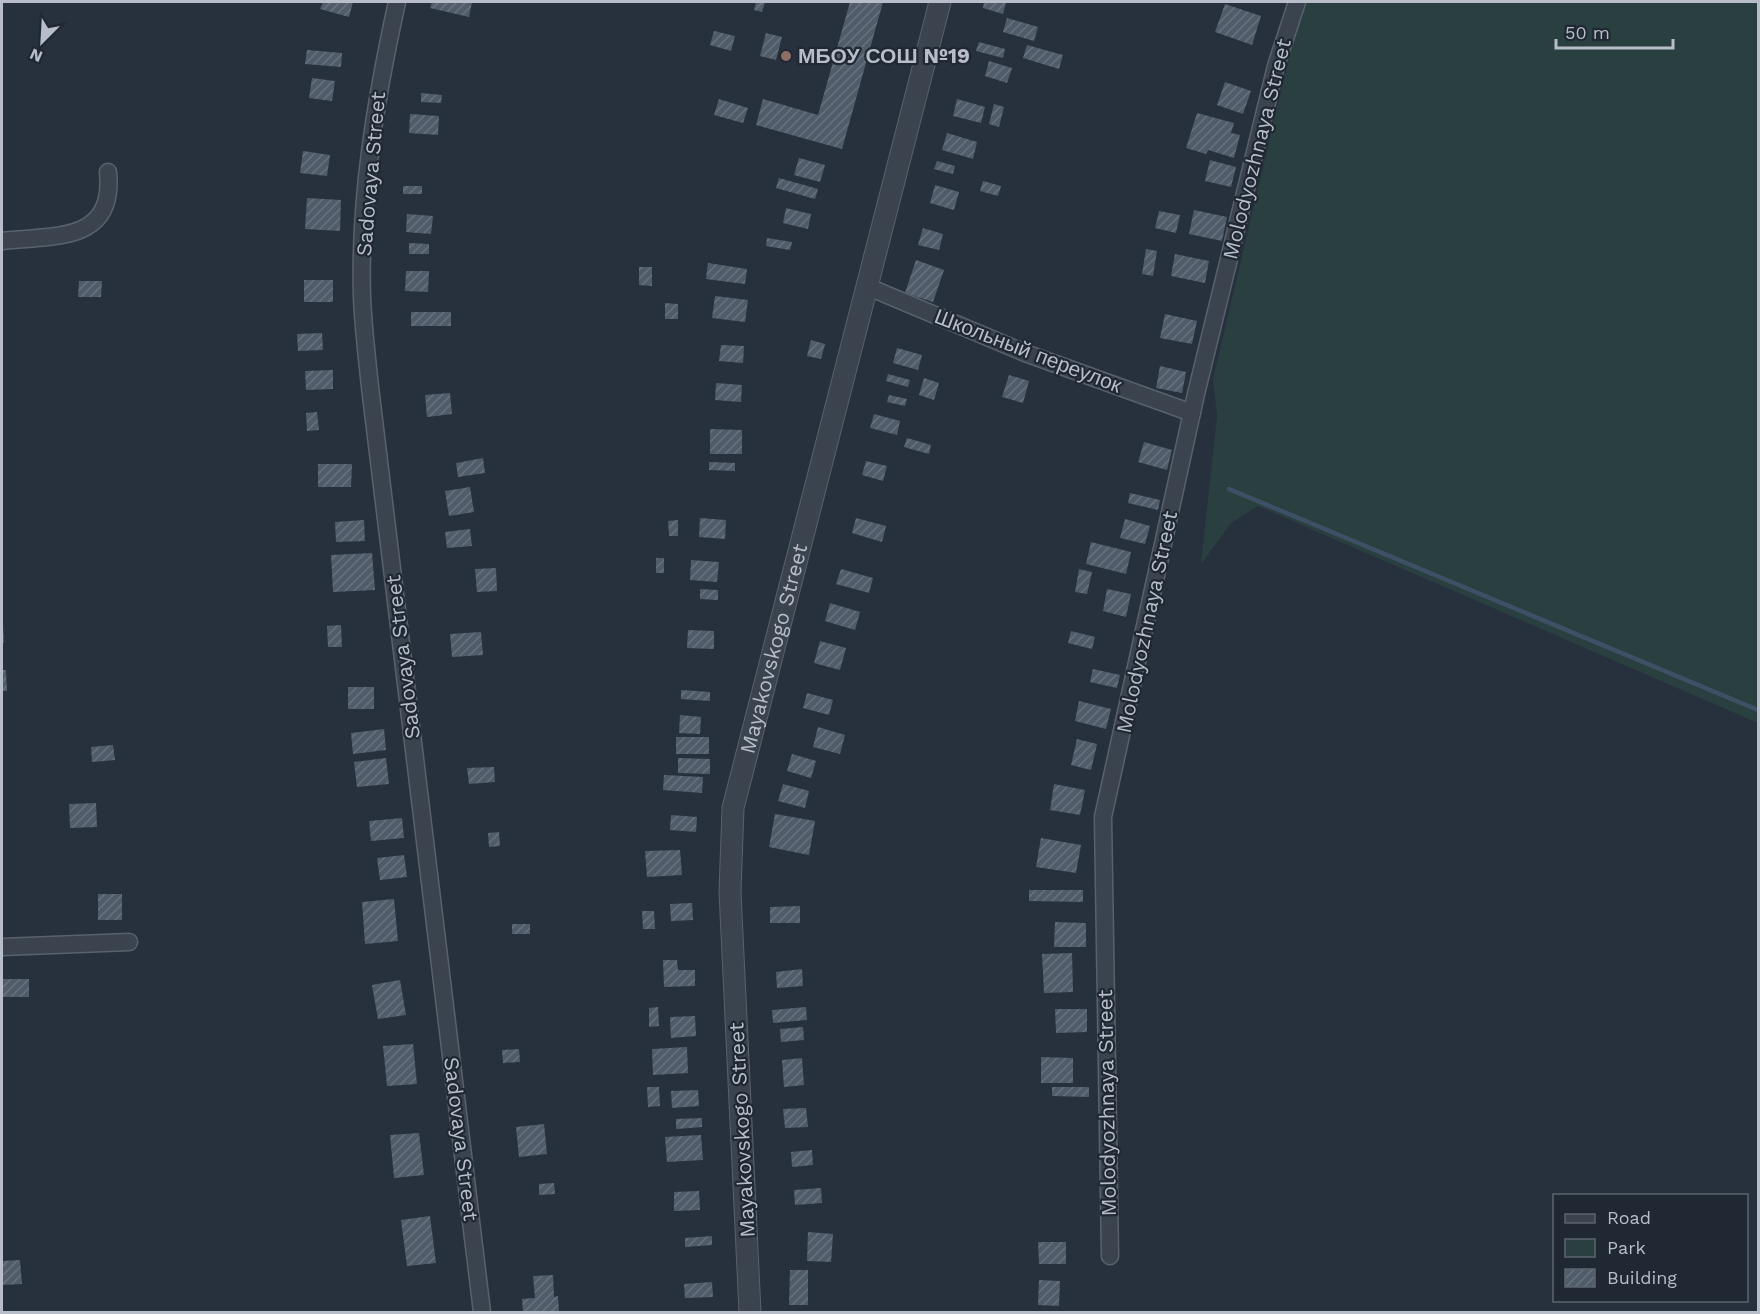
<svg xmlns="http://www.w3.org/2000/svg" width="1760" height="1314" font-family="'Work Sans',sans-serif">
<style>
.green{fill:#2a3f40}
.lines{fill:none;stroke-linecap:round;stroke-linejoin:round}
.stream{stroke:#3d5066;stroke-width:4.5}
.building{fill:url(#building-hatch)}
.minor-casing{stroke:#58616c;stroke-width:19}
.tertiary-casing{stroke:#58616c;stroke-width:23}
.minor{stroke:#3a434e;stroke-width:16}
.tertiary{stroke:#3a434e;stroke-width:21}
.education-dot{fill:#8d6e63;stroke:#1f2833;stroke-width:2}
.labels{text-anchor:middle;stroke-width:4.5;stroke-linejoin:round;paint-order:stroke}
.poi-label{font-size:21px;font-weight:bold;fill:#b7bec9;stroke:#1f2833;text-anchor:start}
.street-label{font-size:21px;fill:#b7bec9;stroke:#1f2833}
</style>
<defs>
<pattern id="building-hatch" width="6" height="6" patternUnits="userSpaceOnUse" patternTransform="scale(1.5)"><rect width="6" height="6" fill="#505c69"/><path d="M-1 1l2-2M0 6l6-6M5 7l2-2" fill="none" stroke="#67727d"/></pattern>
</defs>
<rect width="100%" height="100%" fill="#27313e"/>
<polygon class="green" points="1306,2 1758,2 1758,723 1258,506 1231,523 1201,564 1217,416 1213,379 1292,45"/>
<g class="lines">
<polyline class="stream" points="1229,489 1758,710"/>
</g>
<g class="building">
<polygon points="323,2 353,2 349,17 320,9"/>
<polygon points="432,2 472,2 469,17 430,8"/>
<polygon points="756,2 765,2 762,12 754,10"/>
<polygon points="850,2 883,2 842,149 756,125 763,99 818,115"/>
<polygon points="984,2 1006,2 1003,14 983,8"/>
<polygon points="1225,4 1261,16 1252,45 1215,32"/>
<polygon points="1007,18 1038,27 1034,41 1003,32"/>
<polygon points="714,31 735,36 731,51 710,45"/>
<polygon points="766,33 782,37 776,60 760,56"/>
<polygon points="979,42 1005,49 1003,58 976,51"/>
<polygon points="1027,45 1063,55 1059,69 1023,58"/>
<polygon points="307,50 342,53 341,67 305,64"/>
<polygon points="989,61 1012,68 1007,83 985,76"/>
<polygon points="312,78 335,81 332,101 309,98"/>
<polygon points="1225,82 1251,91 1243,114 1217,105"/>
<polygon points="421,93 442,95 441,103 421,102"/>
<polygon points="719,99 748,108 743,123 714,115"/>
<polygon points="957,99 985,107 981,123 953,116"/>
<polygon points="994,104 1004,107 999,127 989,124"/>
<polygon points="1197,113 1234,123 1231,133 1240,135 1234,158 1208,150 1206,154 1186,148"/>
<polygon points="410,114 439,116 438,135 409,133"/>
<polygon points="947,133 977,142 973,159 942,150"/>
<polygon points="303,151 330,155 327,176 300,173"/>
<polygon points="799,158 825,165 820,182 794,175"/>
<polygon points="1210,160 1236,167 1231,187 1205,181"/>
<polygon points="937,161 955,166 953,174 934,169"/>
<polygon points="779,178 818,189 815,199 776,188"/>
<polygon points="983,181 1001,186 998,196 980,191"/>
<polygon points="935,185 959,192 954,210 930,203"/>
<rect x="403" y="186" width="19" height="8"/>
<polygon points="307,198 341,200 340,231 305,229"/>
<polygon points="786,208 811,214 808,229 783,223"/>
<polygon points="1194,210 1227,217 1222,241 1189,234"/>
<polygon points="1159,211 1180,215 1176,233 1155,228"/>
<polygon points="407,214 433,216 431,234 406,232"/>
<polygon points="923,228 943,234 939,250 918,245"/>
<polygon points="767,238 792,242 790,250 766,246"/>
<polygon points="409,243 429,244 429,254 409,254"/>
<polygon points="1146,249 1157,251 1153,276 1142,274"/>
<polygon points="1175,254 1209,261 1205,283 1171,276"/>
<polygon points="916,260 944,270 933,302 905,293"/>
<polygon points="708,263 747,269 745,284 706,279"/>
<polygon points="639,267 652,267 652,286 639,285"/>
<polygon points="406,271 429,271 428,292 405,291"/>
<rect x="304" y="280" width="29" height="22"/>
<polygon points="79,281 102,281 101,297 78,297"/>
<polygon points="715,296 748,300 745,322 712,318"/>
<polygon points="665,303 678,304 678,319 665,319"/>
<rect x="411" y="312" width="40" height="14"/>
<polygon points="1165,314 1197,321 1192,344 1160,338"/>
<polygon points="322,333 323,350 298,351 297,334"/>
<polygon points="811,340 825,344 821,359 807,356"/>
<polygon points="721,345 744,346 743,363 719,361"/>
<polygon points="897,348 922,355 918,370 893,363"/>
<polygon points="1160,366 1186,372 1182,393 1156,388"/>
<polygon points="333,370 333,389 306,390 305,371"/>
<polygon points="888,374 910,380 908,387 886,381"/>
<polygon points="1009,375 1029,381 1023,403 1002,397"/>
<polygon points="924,378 939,383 934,400 919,395"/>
<polygon points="716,383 742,385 741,402 715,400"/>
<polygon points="450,393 452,414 427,417 425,395"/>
<polygon points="889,395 907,399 905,406 887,402"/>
<polygon points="317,412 319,430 307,431 306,413"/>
<polygon points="874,414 900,421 897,435 870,428"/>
<polygon points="710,429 742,430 742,454 710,454"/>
<polygon points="907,438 931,445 929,454 904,447"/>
<polygon points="1144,442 1172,450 1167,470 1138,462"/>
<polygon points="483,458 485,473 458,477 456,463"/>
<polygon points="866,461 887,466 883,481 862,475"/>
<polygon points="709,462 735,463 735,471 709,470"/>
<polygon points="318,464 352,464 351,487 318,487"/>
<polygon points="470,487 474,512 449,516 445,491"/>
<polygon points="1130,493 1160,500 1158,510 1128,503"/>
<polygon points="700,518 726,520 725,539 699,537"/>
<polygon points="856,518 886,526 882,542 852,533"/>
<polygon points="1125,519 1150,526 1145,544 1120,538"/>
<polygon points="364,520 365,541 336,542 335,522"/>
<polygon points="678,520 678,536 669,536 668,521"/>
<polygon points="470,529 472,546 447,548 445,532"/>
<polygon points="1091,542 1131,552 1126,574 1086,564"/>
<polygon points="372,553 375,590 333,592 331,555"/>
<rect x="656" y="558" width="8" height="15"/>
<polygon points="691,560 719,562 717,582 690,580"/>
<polygon points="496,568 497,591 477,592 475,569"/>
<polygon points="841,569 873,578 869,593 836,584"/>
<polygon points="1079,569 1092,572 1087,594 1075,592"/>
<polygon points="700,589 718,590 718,600 700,599"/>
<polygon points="1107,589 1131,594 1126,617 1103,611"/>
<polygon points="830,603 860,612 855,630 825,621"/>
<polygon points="2,623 3,623 4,643 2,643"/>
<polygon points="341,625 342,647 328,647 327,626"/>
<polygon points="688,630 714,631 714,649 687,648"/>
<polygon points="1071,631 1095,637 1092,649 1068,643"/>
<polygon points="481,632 483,655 452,657 450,634"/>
<polygon points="820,641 846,648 840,670 814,663"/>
<polygon points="1093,669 1120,675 1117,688 1090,682"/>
<polygon points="2,670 6,670 7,691 2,691"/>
<rect x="348" y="687" width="26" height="22"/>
<polygon points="681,690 710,692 710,701 681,699"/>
<polygon points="807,693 833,700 829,715 803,708"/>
<polygon points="1079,701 1111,709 1106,729 1075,721"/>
<polygon points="680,715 701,717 700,734 679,733"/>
<polygon points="818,727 845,735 840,754 813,747"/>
<polygon points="384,729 386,750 353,754 351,733"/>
<rect x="676" y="737" width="33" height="17"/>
<polygon points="1077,739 1097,744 1091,770 1071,765"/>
<polygon points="113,745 115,760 92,762 91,747"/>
<polygon points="792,754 816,761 811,778 787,771"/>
<polygon points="386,758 389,784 357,787 354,762"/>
<polygon points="678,758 710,759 710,774 678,773"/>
<polygon points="494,767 495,782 469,784 467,768"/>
<polygon points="664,775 703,777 702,793 663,790"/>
<polygon points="783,784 809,791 805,808 778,801"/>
<polygon points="1054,784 1085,790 1080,815 1050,810"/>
<polygon points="96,803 97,827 70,828 69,804"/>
<polygon points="775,814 815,821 809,855 769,847"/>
<polygon points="671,815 697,817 696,832 670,830"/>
<polygon points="402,818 404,838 371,841 369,821"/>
<polygon points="499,832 500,846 489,847 488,833"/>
<polygon points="1041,838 1081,845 1076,873 1036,867"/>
<polygon points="680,850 682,875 647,877 645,851"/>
<polygon points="404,855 407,877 380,880 377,858"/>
<polygon points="1029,890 1083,890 1083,902 1029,901"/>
<rect x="98" y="894" width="24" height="26"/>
<polygon points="394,899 398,941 365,944 362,902"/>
<polygon points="692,903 693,920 671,921 670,904"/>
<polygon points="800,906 800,923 770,923 770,907"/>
<polygon points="642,911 654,911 655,929 643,929"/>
<polygon points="1055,922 1086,923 1086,947 1054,947"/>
<rect x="512" y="924" width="18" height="10"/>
<polygon points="1072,953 1073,992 1044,993 1042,954"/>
<polygon points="663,960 677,960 678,970 695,970 695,986 664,987"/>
<polygon points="802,969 803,986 777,988 776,972"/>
<rect x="2" y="979" width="27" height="18"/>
<polygon points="400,980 406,1015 378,1019 372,985"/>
<polygon points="658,1007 659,1026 649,1027 649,1008"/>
<polygon points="806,1007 807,1020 773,1023 772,1010"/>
<polygon points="1055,1009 1087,1009 1087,1032 1056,1033"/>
<polygon points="695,1016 696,1036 671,1038 670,1017"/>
<polygon points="803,1027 804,1040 781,1042 780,1029"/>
<polygon points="413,1044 417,1084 387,1086 383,1046"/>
<polygon points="687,1047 688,1073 653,1075 652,1049"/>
<polygon points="519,1049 520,1062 503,1063 502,1050"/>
<polygon points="1041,1057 1073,1058 1073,1083 1041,1083"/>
<polygon points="802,1058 804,1085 784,1087 782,1060"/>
<polygon points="647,1087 659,1087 660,1106 648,1107"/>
<polygon points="1052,1087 1089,1087 1089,1097 1052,1096"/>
<polygon points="698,1090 699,1106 672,1108 671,1091"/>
<polygon points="806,1108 808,1127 785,1128 783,1109"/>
<polygon points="702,1118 702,1127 676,1129 676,1119"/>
<polygon points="544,1124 547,1154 519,1157 516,1127"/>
<polygon points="419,1133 424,1175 394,1178 390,1135"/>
<polygon points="701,1135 703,1160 667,1162 665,1137"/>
<polygon points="812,1150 813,1165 792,1167 791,1152"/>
<polygon points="554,1183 555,1194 539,1195 539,1184"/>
<polygon points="821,1188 822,1203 795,1205 794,1190"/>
<polygon points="699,1191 700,1210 674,1211 674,1192"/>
<polygon points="430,1216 436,1263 407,1266 401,1220"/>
<polygon points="808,1232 833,1234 831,1262 807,1261"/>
<polygon points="712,1236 712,1245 685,1247 685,1238"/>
<polygon points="1038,1242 1066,1242 1066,1264 1039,1264"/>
<polygon points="20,1260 22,1284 2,1285 2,1261"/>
<polygon points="790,1270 808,1270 808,1305 789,1305"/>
<polygon points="553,1275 554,1297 558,1296 559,1312 523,1312 522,1299 535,1298 533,1276"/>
<polygon points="1039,1280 1060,1281 1059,1306 1038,1305"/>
<polygon points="712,1282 713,1297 685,1298 684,1284"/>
</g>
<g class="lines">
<defs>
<g id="minor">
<path d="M397 2C376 98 359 197 362 296 363 326 367 357 370 387L482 1312"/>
<path d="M2 241C53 235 115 244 108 172"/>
<polyline points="866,286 1025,353 1192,413"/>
<polyline points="2,947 129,942"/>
<polyline points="1110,1256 1103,817 1196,394 1276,66 1297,2"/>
</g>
<g id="tertiary">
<path id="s1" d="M750 1312 730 892 733 808 940 2"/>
</g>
</defs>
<use href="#minor" class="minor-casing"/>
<use href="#tertiary" class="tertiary-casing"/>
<use href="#minor" class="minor"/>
<use href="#tertiary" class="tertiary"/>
</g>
<circle class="education-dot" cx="786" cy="56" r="6"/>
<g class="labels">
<g class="poi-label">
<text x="798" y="63">МБОУ СОШ №19</text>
</g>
<g class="street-label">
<text transform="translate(1257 149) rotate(-76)" y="7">Molodyozhnaya Street</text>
<text transform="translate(371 174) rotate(-85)" y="7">Sadovaya Street</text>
<text transform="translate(1028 351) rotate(21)" y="7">Школьный переулок</text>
<text transform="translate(1147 622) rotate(-78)" y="7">Molodyozhnaya Street</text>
<text dy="7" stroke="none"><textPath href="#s1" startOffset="669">Mayakovskogo Street</textPath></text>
<text transform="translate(403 657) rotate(-97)" y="7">Sadovaya Street</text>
<text transform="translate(1107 1103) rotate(-91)" y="7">Molodyozhnaya Street</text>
<text transform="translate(742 1130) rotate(-93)" y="7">Mayakovskogo Street</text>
<text transform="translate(461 1139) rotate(83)" y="7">Sadovaya Street</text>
</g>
</g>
<rect width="1760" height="1314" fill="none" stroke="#b7bec9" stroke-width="6"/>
<rect x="1553" y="1194" width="195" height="108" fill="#1f2833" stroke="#5c646f" stroke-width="1.5"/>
<rect x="1565" y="1214" width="30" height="9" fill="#3a434e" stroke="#5c646f" stroke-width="1.5"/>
<text x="1607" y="1224" font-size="18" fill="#b7bec9">Road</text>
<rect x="1565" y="1239" width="30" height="18" fill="#2a3f40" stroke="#5c646f" stroke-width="1.5"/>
<text x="1607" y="1254" font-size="18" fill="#b7bec9">Park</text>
<rect x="1565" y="1269" width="30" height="18" fill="url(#building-hatch)" stroke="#5c646f" stroke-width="1.5"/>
<text x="1607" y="1284" font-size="18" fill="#b7bec9">Building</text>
<g transform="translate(42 42) rotate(204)" stroke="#1f2833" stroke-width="4.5" paint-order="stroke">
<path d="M0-4.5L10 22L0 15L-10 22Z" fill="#b7bec9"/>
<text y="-9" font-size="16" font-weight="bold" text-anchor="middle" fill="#b7bec9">N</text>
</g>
<path d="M1556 39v9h117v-9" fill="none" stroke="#b7bec9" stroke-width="3"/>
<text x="1565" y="39" font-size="18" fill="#b7bec9" stroke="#1f2833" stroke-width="4.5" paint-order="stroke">50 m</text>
</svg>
